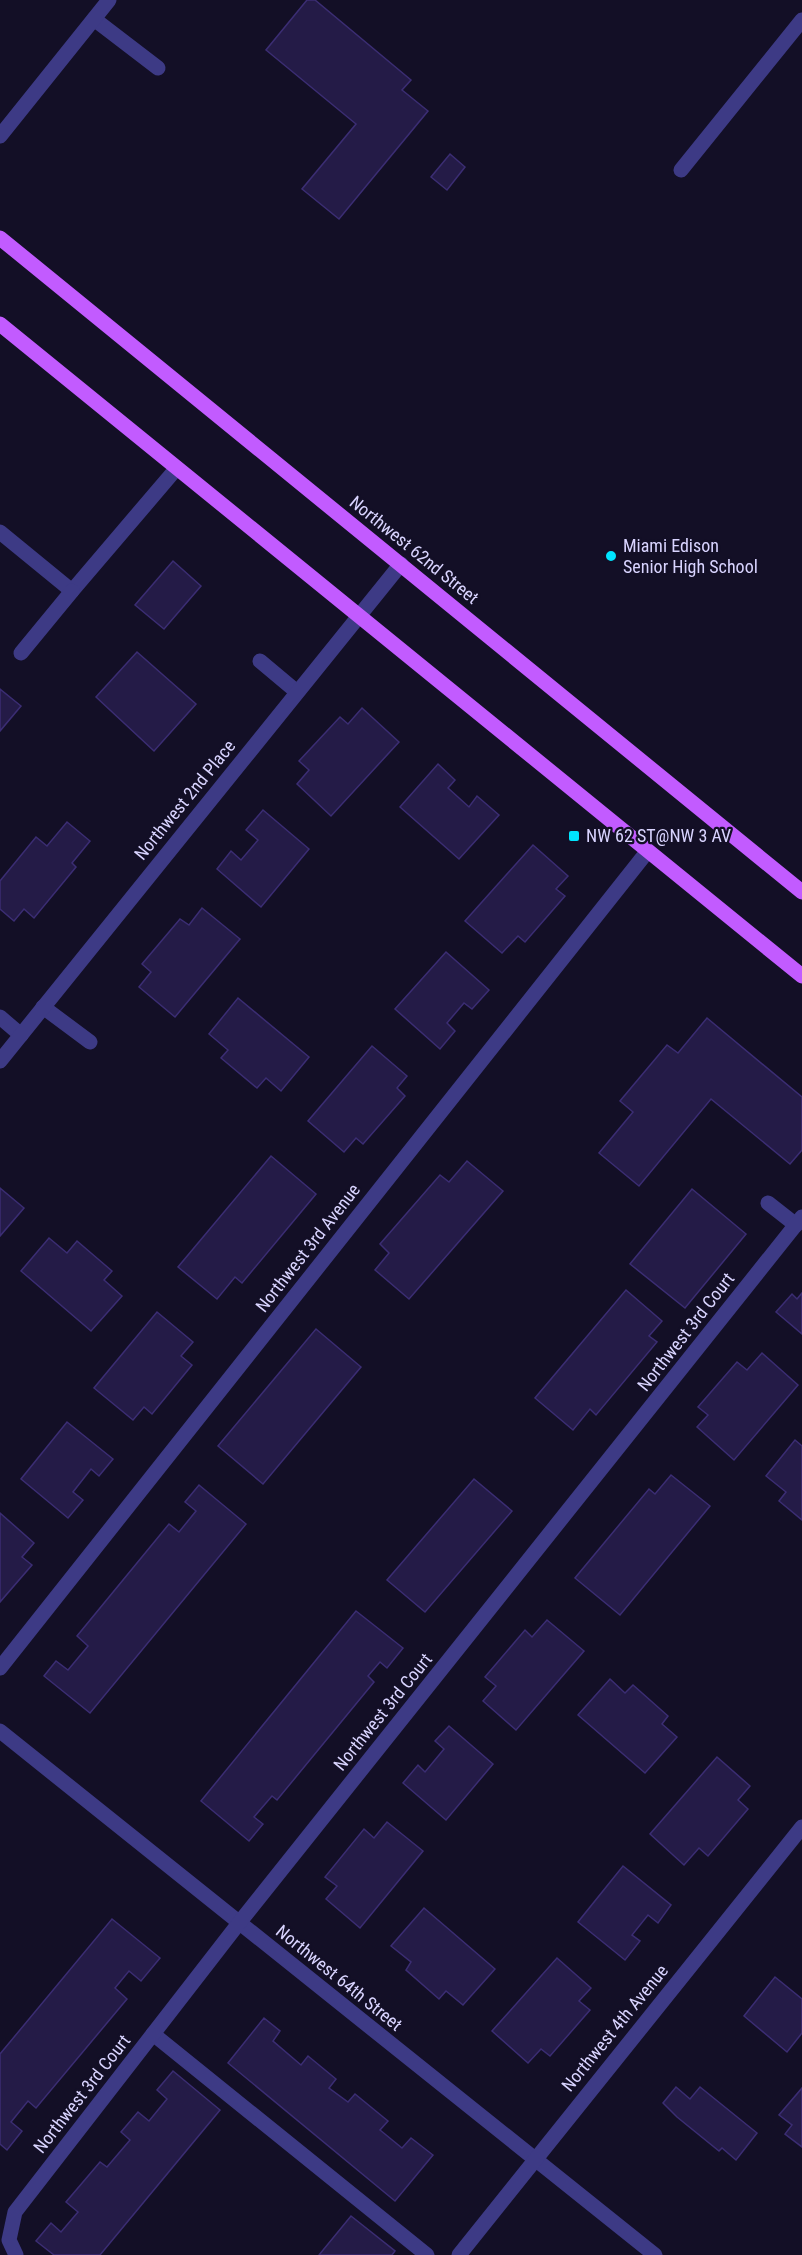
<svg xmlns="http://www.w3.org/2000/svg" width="802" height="2255" font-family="'Roboto Condensed',sans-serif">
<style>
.building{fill:#241b47;stroke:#3b2d73;stroke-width:1.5}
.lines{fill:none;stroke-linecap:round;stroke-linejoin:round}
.minor{stroke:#3d3a85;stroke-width:15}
.major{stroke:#c25bff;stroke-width:15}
.poi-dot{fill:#00e5ff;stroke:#130f26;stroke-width:2}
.labels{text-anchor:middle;stroke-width:4.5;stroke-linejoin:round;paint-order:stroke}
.poi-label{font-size:18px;fill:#d9d4ff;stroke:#130f26;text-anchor:start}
.street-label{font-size:18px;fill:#d9d4ff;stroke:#130f26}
</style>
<rect width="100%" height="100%" fill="#130f26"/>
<g class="building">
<polygon points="307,0 315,0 411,80 402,90 428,111 339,219 302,189 356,124 266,50"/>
<polygon points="450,154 465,167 447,190 431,177"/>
<polygon points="173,561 201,586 164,629 135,605"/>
<polygon points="137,652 196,704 154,751 96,697"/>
<polygon points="0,689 21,706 0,731"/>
<polygon points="362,708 399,742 331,816 297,784 309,770 299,761 340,717 348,724"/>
<polygon points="438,764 455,780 448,788 469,807 477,796 499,815 459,859 400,807"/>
<polygon points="263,810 309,849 261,907 217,869 231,851 241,860 258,840 246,830"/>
<polygon points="67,822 90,841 72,863 76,867 34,918 24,909 14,921 0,909 0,881 36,837 47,846"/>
<polygon points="533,845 568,876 556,889 565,896 525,942 518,936 502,953 465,921"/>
<polygon points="202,908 240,939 175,1017 139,987 151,972 142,964 180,919 189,925"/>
<polygon points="446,952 489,990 472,1009 464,1003 447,1023 455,1031 440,1049 395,1009"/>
<polygon points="238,998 309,1057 281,1091 266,1078 257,1088 221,1058 228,1050 209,1034"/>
<polygon points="707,1018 802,1097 802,1150 790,1164 711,1099 639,1186 599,1153 633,1112 620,1101 667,1045 678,1053"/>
<polygon points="372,1046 407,1076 397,1088 405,1096 363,1144 356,1138 344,1152 308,1121"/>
<polygon points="271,1156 316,1194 242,1283 235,1277 217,1299 178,1267"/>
<polygon points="467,1161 503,1191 409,1299 375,1270 389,1253 380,1244 440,1175 449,1182"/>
<polygon points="0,1188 24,1208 0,1236"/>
<polygon points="692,1189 746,1234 685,1308 630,1264"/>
<polygon points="49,1238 67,1253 77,1241 112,1271 104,1280 122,1296 91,1331 21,1271"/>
<polygon points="626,1290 662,1321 649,1336 657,1342 596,1415 590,1409 573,1430 535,1398"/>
<polygon points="802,1293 802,1334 776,1312 792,1294 797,1299"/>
<polygon points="157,1312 193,1342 181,1356 192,1365 152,1414 144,1407 133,1420 94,1388"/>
<polygon points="316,1329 361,1367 263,1484 218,1446"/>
<polygon points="762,1353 798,1385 734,1460 697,1427 708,1415 698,1407 737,1362 747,1370"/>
<polygon points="67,1422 113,1459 99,1476 91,1469 73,1492 83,1500 68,1518 21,1479"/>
<polygon points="795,1440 802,1446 802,1520 779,1501 786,1492 766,1476"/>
<polygon points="671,1475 710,1506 620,1615 575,1578 649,1489 655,1494"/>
<polygon points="474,1479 512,1511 425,1612 387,1580"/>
<polygon points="199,1485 246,1524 90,1713 44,1676 56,1661 68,1670 88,1646 77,1636 169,1524 179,1532 196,1511 185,1502"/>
<polygon points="0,1513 34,1543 22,1557 32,1565 0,1602"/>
<polygon points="356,1611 403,1648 387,1668 380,1662 368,1676 374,1682 277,1800 272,1796 254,1817 263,1824 249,1841 201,1801"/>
<polygon points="547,1620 584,1651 516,1730 483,1701 496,1686 485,1677 525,1630 532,1637"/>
<polygon points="610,1679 625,1693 633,1685 668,1716 662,1724 677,1737 645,1773 578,1715"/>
<polygon points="449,1726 493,1764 446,1820 403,1783 418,1765 425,1772 444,1749 435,1741"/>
<polygon points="717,1757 750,1786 738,1800 748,1809 708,1856 699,1848 684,1865 650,1834"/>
<polygon points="387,1822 423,1851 360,1928 326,1899 337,1886 325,1877 364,1829 374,1838"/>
<polygon points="623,1866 671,1905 658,1923 648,1915 632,1935 640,1941 625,1960 578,1922"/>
<polygon points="424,1908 495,1969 463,2005 446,1991 439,1999 406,1970 411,1962 391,1946"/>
<polygon points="112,1919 160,1958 141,1981 129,1971 115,1988 127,1999 36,2108 28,2101 11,2122 22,2131 7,2150 0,2144 0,2054"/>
<polygon points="557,1958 591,1988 579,2001 590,2010 550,2056 541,2049 528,2063 492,2031"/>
<polygon points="775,1977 802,1999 802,2033 787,2052 744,2016"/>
<polygon points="264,2018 280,2031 273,2041 301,2065 308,2056 336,2079 329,2088 348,2102 355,2094 388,2121 380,2130 402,2148 411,2138 433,2155 395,2201 228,2063"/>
<polygon points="173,2071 220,2110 100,2255 54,2255 36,2241 51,2223 61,2232 78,2212 66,2202 100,2162 107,2167 130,2140 121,2132 138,2112 149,2121 167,2099 157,2090"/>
<polygon points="676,2087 690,2099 700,2087 757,2133 736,2160 722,2148 719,2151 677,2117 663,2103"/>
<polygon points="802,2088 802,2147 785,2134 792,2125 779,2115"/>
<polygon points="351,2216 395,2251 392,2255 319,2255"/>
</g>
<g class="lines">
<g class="minor">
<polyline points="94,19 158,68"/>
<polyline points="0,136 109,0"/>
<polyline points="681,170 802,20"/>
<polyline points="0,532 72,591 176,469"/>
<polyline points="21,653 72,591"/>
<polyline points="260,661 297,692"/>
<polyline points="43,1007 90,1042"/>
<polyline points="0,1017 21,1035"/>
<polyline points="0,1061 401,564"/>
<polyline points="768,1203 796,1225"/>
<polyline points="0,1668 647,852"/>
<polyline points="0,1731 655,2255"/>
<polyline points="153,2034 427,2255"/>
<polyline points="16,2255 9,2240 15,2212 239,1923 802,1217"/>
<polyline points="459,2255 802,1827"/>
</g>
<g class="major">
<polyline points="0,238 802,892"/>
<polyline points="0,324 802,976"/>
</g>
</g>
<g class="poi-dot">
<circle cx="611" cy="556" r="6"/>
<rect x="568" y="830" width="12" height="12" rx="3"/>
</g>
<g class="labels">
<g class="poi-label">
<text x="623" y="552">Miami Edison<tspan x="623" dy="21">Senior High School</tspan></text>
<text x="586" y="842">NW 62 ST@NW 3 AV</text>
</g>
<g class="street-label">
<text transform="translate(414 550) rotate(39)" y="6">Northwest 62nd Street</text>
<text transform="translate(185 800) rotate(-51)" y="6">Northwest 2nd Place</text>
<text transform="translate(308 1248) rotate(-52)" y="6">Northwest 3rd Avenue</text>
<text transform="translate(686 1332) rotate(-52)" y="6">Northwest 3rd Court</text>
<text transform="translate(383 1712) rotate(-51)" y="6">Northwest 3rd Court</text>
<text transform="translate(339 1978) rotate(39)" y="6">Northwest 64th Street</text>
<text transform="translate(615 2028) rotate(-51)" y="6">Northwest 4th Avenue</text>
<text transform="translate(82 2094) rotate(-52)" y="6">Northwest 3rd Court</text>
</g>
</g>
</svg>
